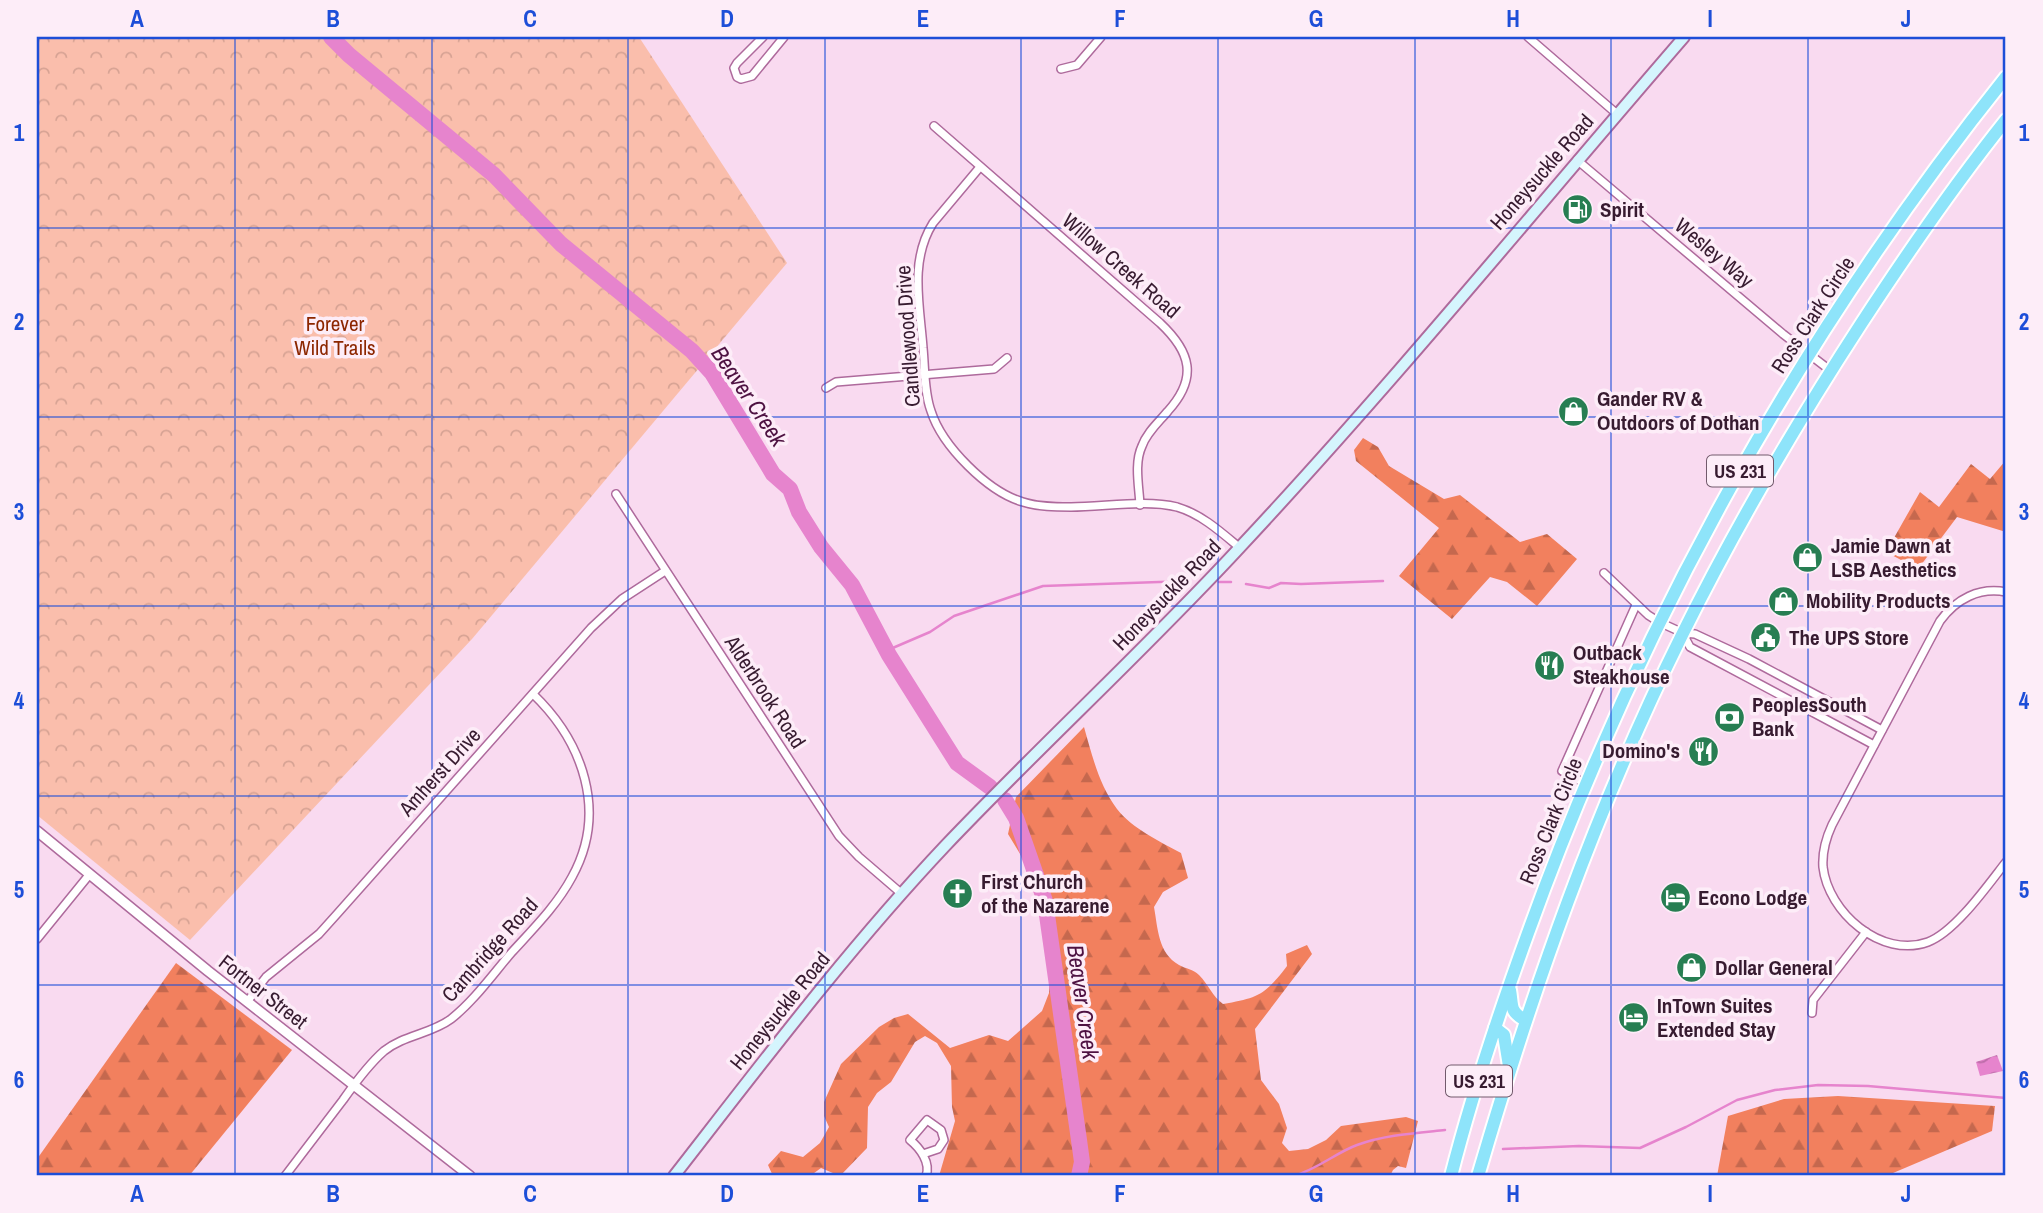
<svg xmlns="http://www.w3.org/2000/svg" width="2043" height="1213" font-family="'Archivo Narrow',sans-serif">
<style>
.forest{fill:url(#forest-firs)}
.park{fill:url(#park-crowns)}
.water{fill:url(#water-waves)}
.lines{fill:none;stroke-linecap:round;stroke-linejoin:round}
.stream{stroke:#e684cd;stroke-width:2.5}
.river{stroke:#e684cd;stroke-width:16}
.minor-casing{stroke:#ae6a9c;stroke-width:10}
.tertiary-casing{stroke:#ae6a9c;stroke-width:12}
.secondary-casing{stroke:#ae6a9c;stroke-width:14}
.trunk-casing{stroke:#fff;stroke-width:16}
.minor{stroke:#fff;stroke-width:7}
.tertiary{stroke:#fff;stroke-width:9}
.secondary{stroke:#d5f5fd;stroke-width:10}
.trunk{stroke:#8ee4fa;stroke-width:12}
.grid{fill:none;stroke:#1d4ed8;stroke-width:2;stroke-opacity:0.55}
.labels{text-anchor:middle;stroke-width:7;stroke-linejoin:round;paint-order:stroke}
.shield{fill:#fdedf8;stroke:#725a6c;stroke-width:2}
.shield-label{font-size:19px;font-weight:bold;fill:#371b30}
.street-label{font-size:21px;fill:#371b30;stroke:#fdedf8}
.poi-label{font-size:21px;font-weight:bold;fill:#371b30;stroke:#fdedf8;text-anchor:start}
.park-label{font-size:21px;fill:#8c2600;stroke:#fdedf8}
.water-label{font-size:23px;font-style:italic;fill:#4e1242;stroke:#fdedf8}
.neatline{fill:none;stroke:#1d4ed8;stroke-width:2.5}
.grid-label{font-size:23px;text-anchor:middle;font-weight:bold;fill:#1d4ed8}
</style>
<defs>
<pattern id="forest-firs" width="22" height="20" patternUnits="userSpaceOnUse" patternTransform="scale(1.75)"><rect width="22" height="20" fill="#f2805e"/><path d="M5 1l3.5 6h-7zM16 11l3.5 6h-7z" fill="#c5684e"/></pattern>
<pattern id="park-crowns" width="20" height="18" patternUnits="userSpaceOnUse" patternTransform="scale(1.75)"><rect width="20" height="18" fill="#fabeac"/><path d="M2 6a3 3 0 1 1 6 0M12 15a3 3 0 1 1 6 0" fill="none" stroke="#d7a394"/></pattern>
<pattern id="water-waves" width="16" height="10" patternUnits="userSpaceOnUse" patternTransform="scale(1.75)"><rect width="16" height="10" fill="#e684cd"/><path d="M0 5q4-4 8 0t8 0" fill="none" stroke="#bb6ba7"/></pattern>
</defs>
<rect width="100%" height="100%" fill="#f9daf0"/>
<g class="forest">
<polygon points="1363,438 1378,447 1389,466 1444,499 1460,495 1520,542 1547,534 1577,559 1537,606 1507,582 1490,577 1452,619 1399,576 1439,528 1356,461 1354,450"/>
<polygon points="2006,460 2006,532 1957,517 1918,569 1886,552 1920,492 1939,507 1971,464 1990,479"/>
<path d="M1084 727C1092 755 1099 785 1117 809 1133 829 1159 841 1181 853L1188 878 1163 892 1154 907C1158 929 1158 953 1179 965 1186 969 1193 969 1199 975 1209 985 1212 996 1223 1004 1258 998 1265 995 1287 966L1286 954 1307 945 1312 954 1255 1029 1261 1080 1279 1104 1287 1128 1282 1143 1289 1151 1308 1149 1326 1140 1341 1126 1406 1117 1418 1121 1406 1168 1398 1166 1393 1170 1390 1176H939L955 1121 952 1107 951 1066 937 1043 925 1036 915 1042 891 1082 877 1093 868 1107 867 1148 840 1176 821 1168 810 1176H773L768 1165 781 1151 803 1157 820 1143 829 1127 824 1116V1102L841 1064 879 1027 894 1018 908 1014 950 1048 989 1035 1008 1041 1042 1011 1049 993 1050 980 1039 908 1025 862 1008 834 1016 797Z"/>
<polygon points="176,963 292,1050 189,1176 37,1176 37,1159"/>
<polygon points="1838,1096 1995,1106 1992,1131 1886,1176 1717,1176 1728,1116 1784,1099"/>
</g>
<polygon class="park" points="37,37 639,37 787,263 472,639 190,940 37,815"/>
<polygon class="water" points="1997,1055 2003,1071 1980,1076 1976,1062"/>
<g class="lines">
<g class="stream">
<polyline points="1219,582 1231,582"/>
<polyline points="1246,584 1269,588 1281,583 1301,584 1383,581"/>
<polyline points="888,650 930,632 954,616 1043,586 1188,581"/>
<polyline points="1503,1149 1579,1146 1640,1148 1686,1127 1737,1100 1775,1090 1818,1085 1868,1086 2006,1098"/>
<path d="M1293 1176C1317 1170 1335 1153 1357 1145 1384 1135 1416 1133 1445 1130"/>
</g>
<g class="river">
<polyline points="331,37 349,55 494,175 561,244 692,351 712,373 773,474 790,489 799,512 821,547 852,585 889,655 957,763 990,787"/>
<polyline points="1005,800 1016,818 1045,901 1079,1140 1082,1162 1079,1176"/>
</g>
<defs>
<g id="minor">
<polyline points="763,37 737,63 734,68 737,77 741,79 752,76 784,37"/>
<polyline points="1528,37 1617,114"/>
<polyline points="1061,69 1077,65 1101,37"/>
<path d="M934 126 1160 323C1191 352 1198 378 1168 411 1159 422 1147 432 1142 446 1134 463 1139 486 1140 505"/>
<polyline points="1577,160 1783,334 1831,371"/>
<path d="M980 167 933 223C909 261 920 306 923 348 925 368 924 392 931 411 942 446 988 492 1023 502 1038 507 1056 507 1071 507 1104 507 1146 499 1177 507 1201 514 1221 532 1240 548"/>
<polyline points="826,388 836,382 994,369 1007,358"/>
<polyline points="616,494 839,836 859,857 902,894"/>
<polyline points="1604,573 1648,615 1659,622 1683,633 1695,634 1749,659 1882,730"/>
<path d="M2006 592C1979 587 1956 599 1940 621L1832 825C1826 838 1822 852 1823 867 1828 912 1881 959 1928 942 1955 932 1988 885 2006 862"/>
<polyline points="1683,634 1690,647 1874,745"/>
<polyline points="1586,784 1562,771 1636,605"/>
<polyline points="37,939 89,875"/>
<polyline points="247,1002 266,977 319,934 337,914 591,628 622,599 665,571"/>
<polyline points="1812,1013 1813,1000 1866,932"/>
<path d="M923 1154 938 1149 944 1140 941 1130 927 1120 910 1140C920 1148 931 1163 926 1176"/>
<path d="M285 1176C304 1151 324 1125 343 1100 355 1083 368 1065 384 1051 404 1035 431 1034 451 1019 474 1001 493 974 512 952 534 928 557 905 572 877 608 812 583 742 533 694"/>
</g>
<polyline id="tertiary" points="37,831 208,971 470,1176"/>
<path id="secondary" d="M674 1176C762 1063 848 949 946 845 1043 743 1147 648 1242 545 1395 381 1537 207 1684 37"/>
<g id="trunk">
<path d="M1510 990C1513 1006 1509 1011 1525 1020"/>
<polyline points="1495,1028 1504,1035 1509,1066"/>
<path d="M1451 1176C1472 1094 1499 1013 1528 933 1639 624 1801 333 2006 77"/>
<path d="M1478 1176C1532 991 1596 808 1682 635 1735 528 1796 424 1861 324 1906 255 1954 185 2006 120"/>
</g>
</defs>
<use href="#minor" class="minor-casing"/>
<use href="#tertiary" class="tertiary-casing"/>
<use href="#secondary" class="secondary-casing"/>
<use href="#trunk" class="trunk-casing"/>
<use href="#minor" class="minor"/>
<use href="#tertiary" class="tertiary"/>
<use href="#secondary" class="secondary"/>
<use href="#trunk" class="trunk"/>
</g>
<path class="grid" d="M235 37V1176M432 37V1176M628 37V1176M825 37V1176M1021 37V1176M1218 37V1176M1415 37V1176M1611 37V1176M1808 37V1176M37 228H2006M37 417H2006M37 606H2006M37 796H2006M37 985H2006"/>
<defs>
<symbol id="fuel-disc" viewBox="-11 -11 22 22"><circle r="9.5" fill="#277e52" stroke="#fdedf8"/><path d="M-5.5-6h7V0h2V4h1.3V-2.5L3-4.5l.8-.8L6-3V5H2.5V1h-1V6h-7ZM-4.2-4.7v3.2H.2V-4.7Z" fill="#fff"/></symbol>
<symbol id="shop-disc" viewBox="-11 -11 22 22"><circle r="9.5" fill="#277e52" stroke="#fdedf8"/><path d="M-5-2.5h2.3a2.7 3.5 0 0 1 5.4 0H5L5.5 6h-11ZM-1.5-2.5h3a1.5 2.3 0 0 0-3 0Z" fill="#fff"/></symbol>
<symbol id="civic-disc" viewBox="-11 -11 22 22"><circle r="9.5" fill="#277e52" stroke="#fdedf8"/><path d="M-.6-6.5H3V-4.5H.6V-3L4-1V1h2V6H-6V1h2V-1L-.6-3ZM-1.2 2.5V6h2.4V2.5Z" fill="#fff"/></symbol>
<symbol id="restaurant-disc" viewBox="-11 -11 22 22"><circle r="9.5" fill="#277e52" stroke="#fdedf8"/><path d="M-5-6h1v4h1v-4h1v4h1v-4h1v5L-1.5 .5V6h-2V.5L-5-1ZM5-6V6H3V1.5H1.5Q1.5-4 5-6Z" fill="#fff"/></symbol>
<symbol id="bank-disc" viewBox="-11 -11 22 22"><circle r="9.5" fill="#277e52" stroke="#fdedf8"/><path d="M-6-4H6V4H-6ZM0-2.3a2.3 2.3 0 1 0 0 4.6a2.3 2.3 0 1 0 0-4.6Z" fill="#fff"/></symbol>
<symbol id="church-disc" viewBox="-11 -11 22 22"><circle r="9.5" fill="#277e52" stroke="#fdedf8"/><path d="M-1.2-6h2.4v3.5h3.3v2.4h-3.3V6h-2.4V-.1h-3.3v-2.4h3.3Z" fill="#fff"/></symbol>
<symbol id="hotel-disc" viewBox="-11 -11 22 22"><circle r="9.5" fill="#277e52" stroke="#fdedf8"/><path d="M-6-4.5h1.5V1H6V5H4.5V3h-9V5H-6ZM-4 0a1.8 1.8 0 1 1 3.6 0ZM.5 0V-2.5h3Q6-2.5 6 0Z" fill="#fff"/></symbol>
</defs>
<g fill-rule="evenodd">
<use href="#fuel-disc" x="1560" y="192" width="35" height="35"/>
<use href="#shop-disc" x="1556" y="394" width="35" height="35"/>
<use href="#shop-disc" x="1790" y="540" width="35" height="35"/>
<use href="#shop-disc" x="1766" y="584" width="35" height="35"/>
<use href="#civic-disc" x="1748" y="620" width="35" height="35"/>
<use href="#restaurant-disc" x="1532" y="648" width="35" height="35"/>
<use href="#bank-disc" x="1712" y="700" width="35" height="35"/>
<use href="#restaurant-disc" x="1686" y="734" width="35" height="35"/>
<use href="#church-disc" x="940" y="876" width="35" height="35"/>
<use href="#hotel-disc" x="1658" y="880" width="35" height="35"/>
<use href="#shop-disc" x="1674" y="950" width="35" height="35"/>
<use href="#hotel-disc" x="1616" y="1000" width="35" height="35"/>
</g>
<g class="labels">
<g class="shield">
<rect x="1707" y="455.5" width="66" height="31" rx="5"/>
<rect x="1446" y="1065.5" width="66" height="31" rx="5"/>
</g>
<g class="shield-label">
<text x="1740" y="478">US 231</text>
<text x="1479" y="1088">US 231</text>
</g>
<g class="street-label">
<text transform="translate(1542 172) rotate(-49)" y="7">Honeysuckle Road</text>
<text transform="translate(1714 253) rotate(40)" y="7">Wesley Way</text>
<text transform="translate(1121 266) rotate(41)" y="7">Willow Creek Road</text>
<text transform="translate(1813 315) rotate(-57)" y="7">Ross Clark Circle</text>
<text transform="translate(908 336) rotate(-94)" y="7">Candlewood Drive</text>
<text transform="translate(1167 595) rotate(-46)" y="7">Honeysuckle Road</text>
<text transform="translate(765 692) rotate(57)" y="7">Alderbrook Road</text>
<text transform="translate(440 772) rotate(-48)" y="7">Amherst Drive</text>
<text transform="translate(1551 821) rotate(-68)" y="7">Ross Clark Circle</text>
<text transform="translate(490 950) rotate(-48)" y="7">Cambridge Road</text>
<text transform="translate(263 992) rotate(38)" y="7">Fortner Street</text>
<text transform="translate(780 1011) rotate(-51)" y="7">Honeysuckle Road</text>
</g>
<g class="poi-label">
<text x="1600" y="217">Spirit</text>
<text x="1597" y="406">Gander RV &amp;<tspan x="1597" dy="24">Outdoors of Dothan</tspan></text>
<text x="1831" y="553">Jamie Dawn at<tspan x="1831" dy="24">LSB Aesthetics</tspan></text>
<text x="1806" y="608">Mobility Products</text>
<text x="1789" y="645">The UPS Store</text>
<text x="1573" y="660">Outback<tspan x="1573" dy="24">Steakhouse</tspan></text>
<text x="1752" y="712">PeoplesSouth<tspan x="1752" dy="24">Bank</tspan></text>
<text x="1680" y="758" text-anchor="end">Domino's</text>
<text x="981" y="889">First Church<tspan x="981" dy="24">of the Nazarene</tspan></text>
<text x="1698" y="905">Econo Lodge</text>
<text x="1715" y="975">Dollar General</text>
<text x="1657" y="1013">InTown Suites<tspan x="1657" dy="24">Extended Stay</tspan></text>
</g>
<g class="park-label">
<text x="335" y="331">Forever<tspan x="335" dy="24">Wild Trails</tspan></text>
</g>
<g class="water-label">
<text transform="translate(749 396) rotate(56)" y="8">Beaver Creek</text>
<text transform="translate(1083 1002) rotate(82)" y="8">Beaver Creek</text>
</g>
</g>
<rect width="2043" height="1213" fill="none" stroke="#fdedf8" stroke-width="77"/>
<rect x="38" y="38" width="1966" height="1136" class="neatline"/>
<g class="grid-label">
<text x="137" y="27">A</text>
<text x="333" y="27">B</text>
<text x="530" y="27">C</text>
<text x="727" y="27">D</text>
<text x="923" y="27">E</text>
<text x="1120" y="27">F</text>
<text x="1316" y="27">G</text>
<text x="1513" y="27">H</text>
<text x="1710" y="27">I</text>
<text x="1906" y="27">J</text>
<text x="19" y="141">1</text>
<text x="2024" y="141">1</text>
<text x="19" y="330">2</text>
<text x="2024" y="330">2</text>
<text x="19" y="520">3</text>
<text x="2024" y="520">3</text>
<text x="19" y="709">4</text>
<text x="2024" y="709">4</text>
<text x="19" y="898">5</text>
<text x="2024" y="898">5</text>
<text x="19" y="1088">6</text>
<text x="2024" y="1088">6</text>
<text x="137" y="1202">A</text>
<text x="333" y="1202">B</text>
<text x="530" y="1202">C</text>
<text x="727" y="1202">D</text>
<text x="923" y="1202">E</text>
<text x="1120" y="1202">F</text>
<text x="1316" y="1202">G</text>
<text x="1513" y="1202">H</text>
<text x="1710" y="1202">I</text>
<text x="1906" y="1202">J</text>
</g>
</svg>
